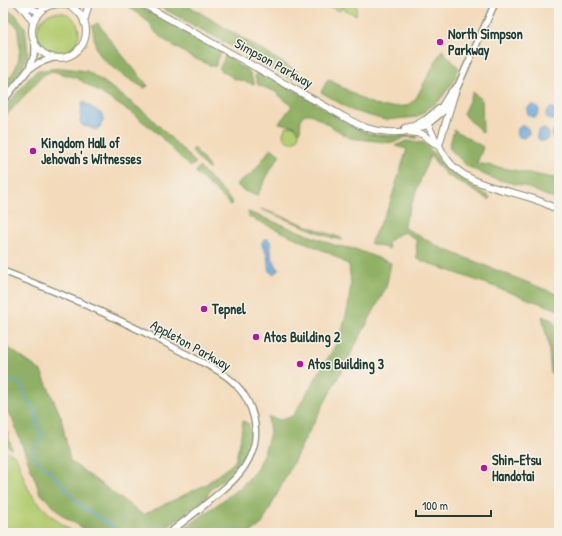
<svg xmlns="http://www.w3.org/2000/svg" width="562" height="536" font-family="'Patrick Hand',sans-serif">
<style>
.green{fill:#b5ce73;stroke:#6a8654}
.forest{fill:#90b165;stroke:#58774c}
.water{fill:#68a7da;stroke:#447287}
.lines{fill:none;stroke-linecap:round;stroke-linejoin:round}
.stream{stroke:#68a7da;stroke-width:1.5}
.secondary-casing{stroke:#898c77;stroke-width:8}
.primary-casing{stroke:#898c77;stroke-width:8}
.secondary{stroke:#fff;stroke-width:5.5}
.primary{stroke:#fff;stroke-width:6}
.rail{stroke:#1f3d34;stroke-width:1.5}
.poi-dot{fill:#b5179e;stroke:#f7f3e8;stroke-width:1.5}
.labels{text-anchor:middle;stroke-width:3;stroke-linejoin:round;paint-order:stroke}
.poi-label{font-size:14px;font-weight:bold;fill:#1f3d34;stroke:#f7f3e8;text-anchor:start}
.street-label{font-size:14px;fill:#1f3d34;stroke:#f7f3e8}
</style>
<rect width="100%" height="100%" fill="#f7f3e8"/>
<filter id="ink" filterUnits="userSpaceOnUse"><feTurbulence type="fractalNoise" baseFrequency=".025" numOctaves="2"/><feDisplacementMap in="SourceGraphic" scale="8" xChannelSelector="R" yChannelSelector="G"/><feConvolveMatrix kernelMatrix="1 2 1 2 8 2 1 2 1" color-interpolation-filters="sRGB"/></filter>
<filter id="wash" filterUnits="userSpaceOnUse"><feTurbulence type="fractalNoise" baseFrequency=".012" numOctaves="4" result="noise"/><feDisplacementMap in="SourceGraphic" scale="16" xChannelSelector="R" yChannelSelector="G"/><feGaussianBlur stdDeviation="0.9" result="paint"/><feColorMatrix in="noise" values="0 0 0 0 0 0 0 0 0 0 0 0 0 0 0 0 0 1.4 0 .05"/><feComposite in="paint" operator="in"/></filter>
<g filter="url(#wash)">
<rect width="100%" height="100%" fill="#f3daba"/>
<g class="green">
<polygon points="319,3 343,3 340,11 328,6 323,6"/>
<polygon points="345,3 350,3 357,5 356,15 343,9"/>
<circle cx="58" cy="33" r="21"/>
<circle cx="291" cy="134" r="8"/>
<path d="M3 449 16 456C20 466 23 478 28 488 35 503 60 524 74 533H3Z"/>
</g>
<g class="forest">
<polygon points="124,3 133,3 221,52 215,67 191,57 163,39 153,30 151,24"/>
<polygon points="153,3 184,3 298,72 293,80"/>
<path d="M3 9 15 14 25 27 28 53 22 69 3 94C3 78 11 79 16 67 22 54 19 39 17 26L5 17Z"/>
<path d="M98 23 113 44 148 86 144 88C131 80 104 65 98 51 94 44 94 34 92 26Z"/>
<polygon points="442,50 459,68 453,82 439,101 417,117 385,120 353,111 321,92 328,79 366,101 382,107 406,106 415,100"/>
<polygon points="226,55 230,57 239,66 248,70 254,82 254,84 235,79 219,69"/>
<polygon points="63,68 87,71 104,82 148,115 196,163 190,167 157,133 132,113 77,78 52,71 43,75 3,119 3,110 31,76 38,70"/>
<path d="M257 72C281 81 303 95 325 109 339 118 352 128 368 133 384 138 400 134 417 136V138L406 137 393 143 350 138 311 114H305L301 118 300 132H299L295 126 279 123 292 106 274 91 258 85 255 76Z"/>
<polygon points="473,92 482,100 483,133 463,114"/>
<polygon points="454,130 483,147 477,163 559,179 559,201 524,186 491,178 467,166 449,148"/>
<polygon points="406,141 425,143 448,170 490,197 489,200 460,182 446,175 430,155 403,227 441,248 559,295 559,310 417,259 416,239 404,232 395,236 388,242 389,249 370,243 389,206 407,149 395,146"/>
<polygon points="194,148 209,167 209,170 192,152"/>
<polygon points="271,148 280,155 271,169 257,196 242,190 236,184 252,174"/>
<polygon points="199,167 232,201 231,205 196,173 197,169"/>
<polygon points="261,209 341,238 343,240 332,238"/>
<polygon points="248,212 337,246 355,249 391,263 386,288 304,441 262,524 250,533 179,533 242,486 256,470 266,447 270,433 268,417 281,420 293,416 341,336 348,307 351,283 349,265 331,254 249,217"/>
<polygon points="542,316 552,320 559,331 558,374 551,374 548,342"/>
<polygon points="3,344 41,371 61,417 70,461 143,515 205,485 235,462 240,442 243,421 249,424 251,438 248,454 242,465 235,473 227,476 211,489 206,498 160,533 91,533 63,516 40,493 12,418 3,407"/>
<polygon points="3,426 7,432 12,449 3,444"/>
</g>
<g class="water">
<polygon points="84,102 103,115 104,119 99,128 95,130 89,127 83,126 80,122 82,104"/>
<circle cx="533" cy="111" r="6"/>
<circle cx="552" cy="114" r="6"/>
<circle cx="523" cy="132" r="6"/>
<path d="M559 127V143C553 141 551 137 553 131Z"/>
<circle cx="543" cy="135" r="6"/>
<polygon points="265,239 268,239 271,243 271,255 278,269 278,271 273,274 269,271 267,255 262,245 262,242"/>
</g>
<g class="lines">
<polyline class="stream" points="3,379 21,383 26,398 38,416 36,424 44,435 36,446 33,456 62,483 81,506 123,533"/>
</g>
</g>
<g filter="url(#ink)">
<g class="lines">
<defs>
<g id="secondary">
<polyline points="62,3 63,5"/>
<polyline points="53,5 54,3"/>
<polyline points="29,68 35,53 35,45"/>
<polyline points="3,101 28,70 39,63 53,58"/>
<polyline points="425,120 442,106 450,93 456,87"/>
<polyline points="428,124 445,110 452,99 495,3"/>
<path d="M3 271C66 295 127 322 186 354 202 363 224 371 237 386 253 403 261 431 251 454 243 475 225 488 207 503 195 513 182 523 169 533"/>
</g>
<g id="primary">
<polyline points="17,3 26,12 33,22"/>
<path d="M141 3 339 114C348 119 357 125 367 128 387 134 409 134 428 124"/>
<circle cx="59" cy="31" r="27"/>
<polyline points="20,4 40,12"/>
<polyline points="71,6 82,3"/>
<polyline points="84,22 89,3"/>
<path d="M405 128 414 126 425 120C434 135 441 155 454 167 480 192 528 190 559 211"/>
<polyline points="410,132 422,134 440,147"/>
<polyline points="439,145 455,92"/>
</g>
</defs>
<use href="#secondary" class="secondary-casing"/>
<use href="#primary" class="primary-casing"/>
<use href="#secondary" class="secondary"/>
<use href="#primary" class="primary"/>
<polyline class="rail" points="409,3 419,4"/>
</g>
</g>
<g class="poi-dot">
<circle cx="440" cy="42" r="4"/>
<circle cx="33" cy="151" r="4"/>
<circle cx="204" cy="309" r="4"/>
<circle cx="256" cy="337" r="4"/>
<circle cx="300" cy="364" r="4"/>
<circle cx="484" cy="468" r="4"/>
</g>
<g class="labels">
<g class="poi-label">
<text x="448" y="39">North Simpson<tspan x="448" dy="16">Parkway</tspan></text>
<text x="41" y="148">Kingdom Hall of<tspan x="41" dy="16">Jehovah's Witnesses</tspan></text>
<text x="212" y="314">Tepnel</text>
<text x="264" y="342">Atos Building 2</text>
<text x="308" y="369">Atos Building 3</text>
<text x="492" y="465">Shin-Etsu<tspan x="492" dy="16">Handotai</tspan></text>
</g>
<g class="street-label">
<text transform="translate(274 63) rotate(29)" y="5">Simpson Parkway</text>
<text transform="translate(191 345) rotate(29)" y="5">Appleton Parkway</text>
</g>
</g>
<rect width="562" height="536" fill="none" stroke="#f7f3e8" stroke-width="16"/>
<path d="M416 510v6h75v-6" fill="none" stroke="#1f3d34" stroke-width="2"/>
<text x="422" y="510" font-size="12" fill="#1f3d34" stroke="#f7f3e8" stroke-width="3" paint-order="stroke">100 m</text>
</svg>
